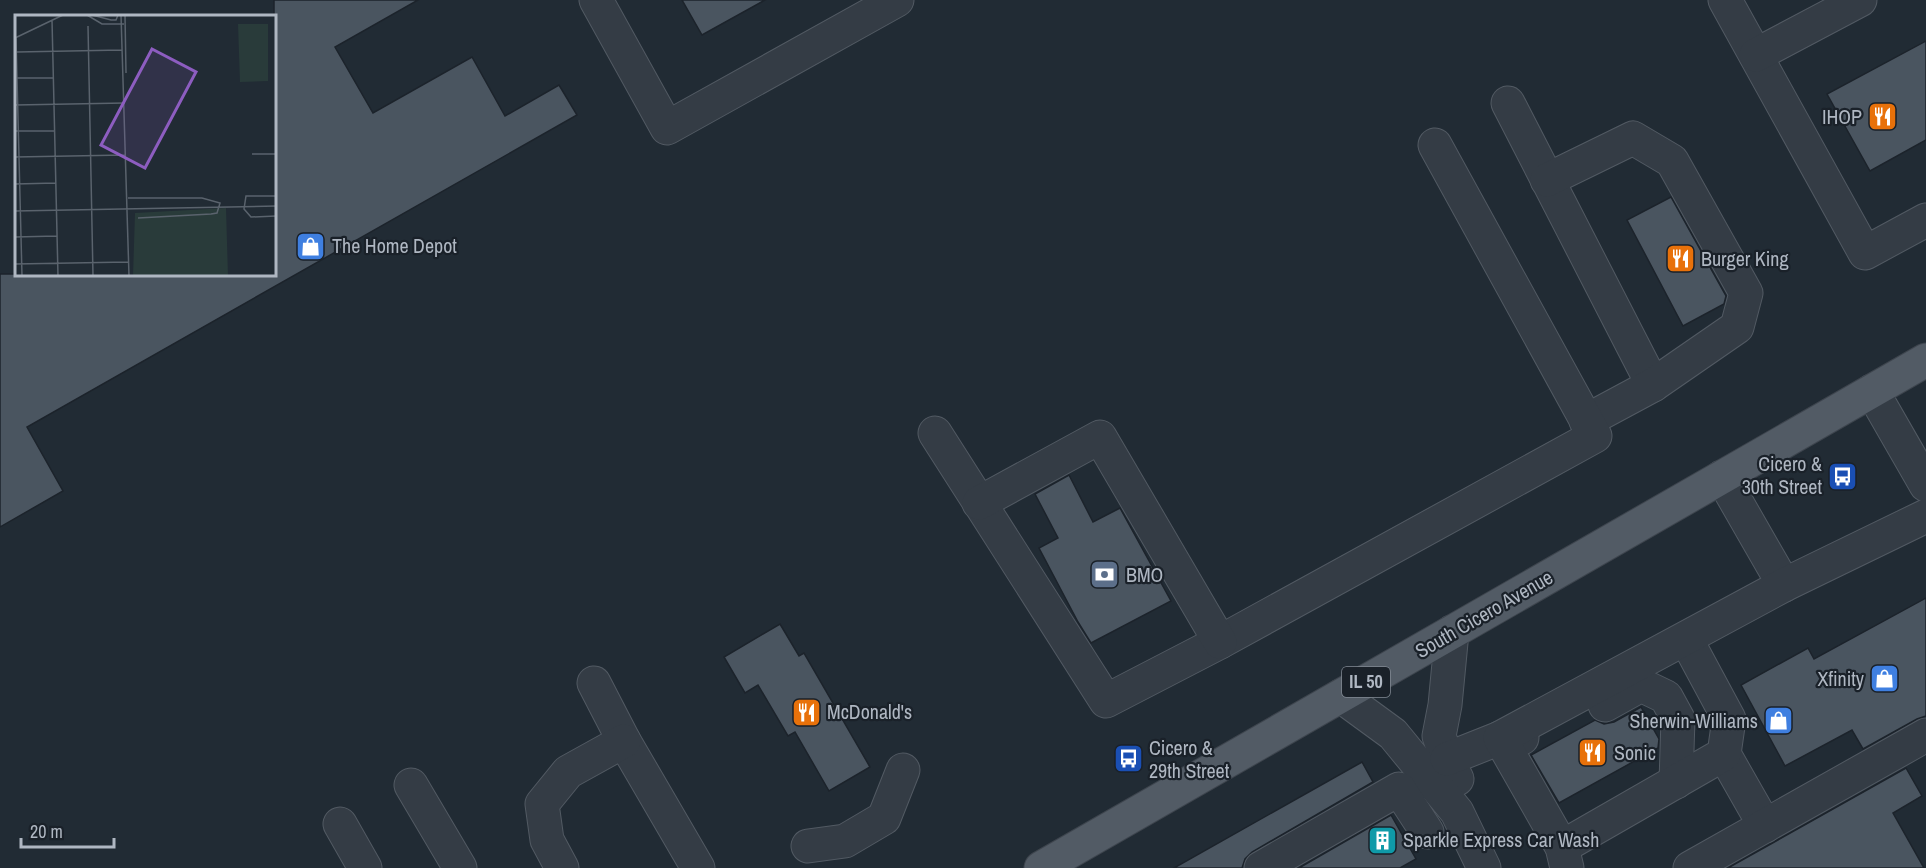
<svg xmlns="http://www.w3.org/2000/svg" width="1926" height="868" font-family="'Archivo Narrow',sans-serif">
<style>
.building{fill:#4a5560;stroke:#1c232b;stroke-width:1.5}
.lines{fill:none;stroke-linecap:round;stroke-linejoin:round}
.minor-casing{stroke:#525a63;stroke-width:35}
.major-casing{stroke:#3e454e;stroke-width:35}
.minor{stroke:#343c45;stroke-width:33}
.major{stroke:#525b65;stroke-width:33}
.labels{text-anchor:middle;stroke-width:4.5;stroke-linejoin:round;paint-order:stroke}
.shield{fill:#1a2129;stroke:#828a94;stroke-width:1.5}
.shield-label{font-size:18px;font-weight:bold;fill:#afb7c2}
.poi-label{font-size:20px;fill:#afb7c2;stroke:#1a2129;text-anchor:start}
.street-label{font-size:20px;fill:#afb7c2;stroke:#1a2129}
.inset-road{fill:none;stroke:#5a636d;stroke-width:1.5}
.view{fill:#8d5dc0;fill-opacity:0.15;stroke:#8d5dc0;stroke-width:3}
.inset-edge{fill:none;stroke:#afb7c2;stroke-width:3}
</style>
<rect width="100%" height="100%" fill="#212b34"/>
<g class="building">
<polygon points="274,0 418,0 335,47 373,113 472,57 505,116 559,85 577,115 27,427 63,491 0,527 0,274 274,274"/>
<polygon points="682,0 765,0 702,35"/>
<polygon points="1926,41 1926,140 1870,171 1827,94"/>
<polygon points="1671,197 1726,296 1724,304 1683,326 1627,220"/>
<polygon points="1069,475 1093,522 1120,508 1171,601 1091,643 1078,622 1039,548 1058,538 1035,494"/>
<polygon points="1926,598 1926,716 1917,719 1863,749 1852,730 1785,766 1741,685 1808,648 1814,659"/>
<polygon points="780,624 799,656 804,653 870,767 829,791 795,732 788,736 758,685 745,693 724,657"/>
<polygon points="1641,707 1659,739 1658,748 1559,803 1531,755 1595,720 1604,724 1614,722"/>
<polygon points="1362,762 1373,782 1252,852 1245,859 1242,868 1174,868"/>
<polygon points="1906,768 1922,796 1893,813 1924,868 1728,868"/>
<polygon points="1391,815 1416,859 1400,868 1299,868"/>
</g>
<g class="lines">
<defs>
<g id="minor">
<polyline points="596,0 667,128 897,0"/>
<polyline points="1725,0 1865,253 1926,220"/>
<polyline points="1756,55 1860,0"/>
<polyline points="1508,103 1653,385"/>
<polyline points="1547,180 1633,138 1672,161 1746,293 1737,327 1653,385 1586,421"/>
<polyline points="1872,391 1926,485"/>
<polyline points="935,433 1106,701 1220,642 1595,436 1435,145"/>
<polyline points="1722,477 1784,585"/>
<polyline points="979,503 1100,437 1220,642"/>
<polyline points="1452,632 1445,705 1439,736 1447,759 1457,779"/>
<polyline points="594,683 624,741 698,868"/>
<polyline points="1341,696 1393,734 1457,812 1484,868"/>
<polyline points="1605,705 1641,685 1666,697 1678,719 1676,782"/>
<polyline points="1724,754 1765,826"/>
<polyline points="1447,759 1500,738 1522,738"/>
<polyline points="411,785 460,868"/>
<polyline points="340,824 365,868"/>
<polyline points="808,846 845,841 884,818 903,770"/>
<polyline points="1562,847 1724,754 1729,719 1686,639"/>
<polyline points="562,868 547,840 542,804 568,772 624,741"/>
<polyline points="1261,868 1399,789 1427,832"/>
<polyline points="1567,868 1562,847 1500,738 1784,585 1926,516"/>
<polyline points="1690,868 1926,735"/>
</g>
<polyline id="major" points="1041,868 1926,360"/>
</defs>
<use href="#minor" class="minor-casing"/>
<use href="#major" class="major-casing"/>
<use href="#minor" class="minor"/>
<use href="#major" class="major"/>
</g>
<defs>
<symbol id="restaurant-square" viewBox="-11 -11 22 22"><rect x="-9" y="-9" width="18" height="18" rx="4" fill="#e8710a" stroke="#1a2129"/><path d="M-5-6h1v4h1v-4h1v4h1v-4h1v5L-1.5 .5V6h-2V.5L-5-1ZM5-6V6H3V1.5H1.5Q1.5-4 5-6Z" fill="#fff"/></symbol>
<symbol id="shop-square" viewBox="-11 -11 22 22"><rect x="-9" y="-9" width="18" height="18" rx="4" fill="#3f7fe0" stroke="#1a2129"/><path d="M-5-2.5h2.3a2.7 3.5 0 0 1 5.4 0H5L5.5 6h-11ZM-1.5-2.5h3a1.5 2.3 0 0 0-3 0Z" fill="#fff"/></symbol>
<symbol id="bus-square" viewBox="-11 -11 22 22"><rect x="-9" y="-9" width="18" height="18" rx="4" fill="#1a4fb4" stroke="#1a2129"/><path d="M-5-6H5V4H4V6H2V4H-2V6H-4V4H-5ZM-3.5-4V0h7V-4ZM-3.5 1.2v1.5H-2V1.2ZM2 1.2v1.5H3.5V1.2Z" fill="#fff"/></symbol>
<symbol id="bank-square" viewBox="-11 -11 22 22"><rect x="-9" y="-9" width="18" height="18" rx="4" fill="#5c6f8a" stroke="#1a2129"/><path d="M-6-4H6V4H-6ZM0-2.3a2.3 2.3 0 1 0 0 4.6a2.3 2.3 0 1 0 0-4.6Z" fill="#fff"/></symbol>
<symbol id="building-square" viewBox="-11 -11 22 22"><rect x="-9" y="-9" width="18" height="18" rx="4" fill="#0f9aa8" stroke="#1a2129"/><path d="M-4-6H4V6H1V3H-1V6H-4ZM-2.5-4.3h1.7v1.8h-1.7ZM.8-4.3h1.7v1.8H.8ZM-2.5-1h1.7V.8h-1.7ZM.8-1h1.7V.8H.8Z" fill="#fff"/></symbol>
</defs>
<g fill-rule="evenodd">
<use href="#restaurant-square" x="1866" y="100" width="33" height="33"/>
<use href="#shop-square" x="294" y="230" width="33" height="33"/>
<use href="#restaurant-square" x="1664" y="242" width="33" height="33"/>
<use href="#bus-square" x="1826" y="460" width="33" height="33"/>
<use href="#bank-square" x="1088" y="558" width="33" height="33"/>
<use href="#shop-square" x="1868" y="662" width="33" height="33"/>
<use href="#restaurant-square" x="790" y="696" width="33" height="33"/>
<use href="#shop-square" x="1762" y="704" width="33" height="33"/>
<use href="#restaurant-square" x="1576" y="736" width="33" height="33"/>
<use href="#bus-square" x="1112" y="742" width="33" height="33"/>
<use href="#building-square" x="1366" y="824" width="33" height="33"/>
</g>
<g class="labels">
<rect class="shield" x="1342" y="667" width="48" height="30" rx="4.5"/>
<g class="shield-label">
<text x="1366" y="688">IL 50</text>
</g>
<g class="poi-label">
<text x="1862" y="124" text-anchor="end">IHOP</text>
<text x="332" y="253">The Home Depot</text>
<text x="1701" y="266">Burger King</text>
<text x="1822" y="471" text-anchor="end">Cicero &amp;<tspan x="1822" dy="23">30th Street</tspan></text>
<text x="1126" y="582">BMO</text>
<text x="1864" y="686" text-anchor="end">Xfinity</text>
<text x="827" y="719">McDonald's</text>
<text x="1758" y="728" text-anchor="end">Sherwin-Williams</text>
<text x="1149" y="755">Cicero &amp;<tspan x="1149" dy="23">29th Street</tspan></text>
<text x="1614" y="760">Sonic</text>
<text x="1403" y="847">Sparkle Express Car Wash</text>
</g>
<g class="street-label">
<text transform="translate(1484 614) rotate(-30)" y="7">South Cicero Avenue</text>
</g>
</g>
<g transform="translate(15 15)">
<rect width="261" height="261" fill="#212b34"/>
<path d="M223 9H253V66L225 67ZM211 193 213 261H118L120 198Z" fill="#293b3a"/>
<path class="inset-road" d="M72 0 87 9H109M77 0 96 5H101L103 0M106 0 114 261M110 0 111 58M37 5 43 261M73 11 78 261M0 23 48 0M1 23 7 261M2 37 107 35M2 63H39M0 90 110 88M0 116H40M237 139H261M0 142 110 140M0 169 41 168M261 181H231L229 194 236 202 261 201M113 183H187L205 188 202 198 196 199 123 203M0 196 261 191M0 222 42 221M0 249 113 247"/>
<path class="view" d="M137 34 181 57 130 153 86 130Z"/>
<rect width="261" height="261" class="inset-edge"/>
</g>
<path d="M21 838v9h93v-9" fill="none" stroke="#afb7c2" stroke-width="3"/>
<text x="30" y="838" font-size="18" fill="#afb7c2" stroke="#1a2129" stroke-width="4.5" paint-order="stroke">20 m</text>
</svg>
